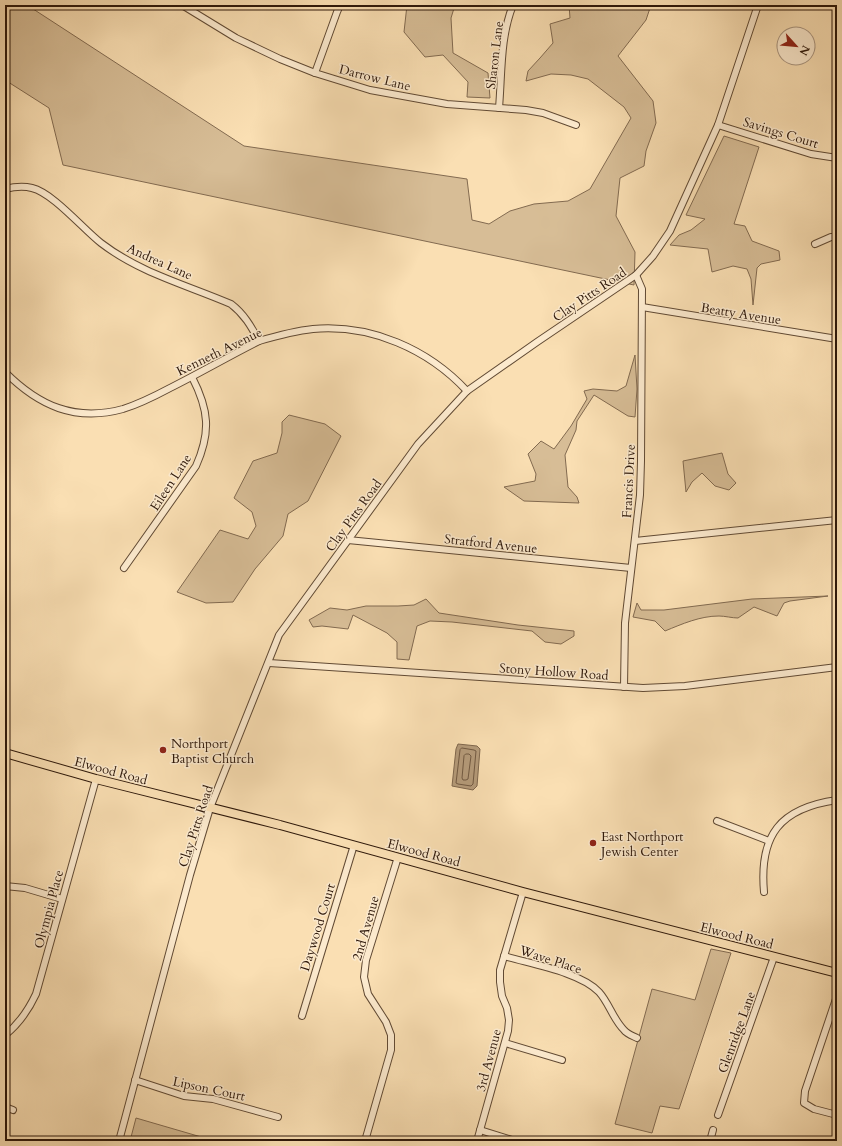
<svg xmlns="http://www.w3.org/2000/svg" width="842" height="1146" font-family="Cardo,serif">
<style>
.green{fill:#d7bd96;stroke:#826a50}
.water{fill:#b59b7a;stroke:#7f674d}
.lines{fill:none;stroke-linecap:round;stroke-linejoin:round}
.shore{stroke:#725a42;stroke-width:1}
.minor-casing{stroke:#614a34;stroke-width:8}
.major-casing{stroke:#2e180a;stroke-width:10}
.minor{stroke:#fceace;stroke-width:6}
.major{stroke:#fadfb3;stroke-width:8}
.poi-dot{fill:#8f2418;stroke:#fceace;stroke-width:1.5}
.labels{text-anchor:middle;stroke-width:3;stroke-linejoin:round;paint-order:stroke}
.street-label{font-size:13px;fill:#2e180a;stroke:#fceace}
.poi-label{font-size:13px;fill:#2e180a;stroke:#fceace;text-anchor:start}
</style>
<rect width="100%" height="100%" fill="#fadfb3"/>
<filter id="stains"><feTurbulence type="fractalNoise" baseFrequency=".005" numOctaves="4"/><feColorMatrix values="0 0 0 0 .2 0 0 0 0 .09 0 0 0 0 .02 0 0 0 .5 -.17"/></filter>
<radialGradient id="worn" r=".72"><stop offset=".6" stop-color="#630" stop-opacity="0"/><stop offset="1" stop-color="#630" stop-opacity=".3"/></radialGradient>
<g class="green">
<polygon points="5,5 27,5 244,146 467,179 472,220 489,224 510,211 534,204 568,201 590,189 631,118 624,107 588,79 571,75 551,74 526,81 528,71 540,58 553,43 550,24 570,18 569,5 651,5 646,20 618,56 653,101 656,123 646,151 644,166 620,178 616,216 635,252 634,285 63,165 49,108 5,80"/>
<polygon points="407,5 455,5 451,18 453,53 488,73 490,98 467,97 468,82 443,55 425,57 404,32"/>
<polygon points="724,136 759,147 734,224 745,226 752,241 779,251 780,260 761,264 757,268 753,305 751,279 747,269 733,266 712,272 708,249 670,245 679,235 691,230 705,219 686,215"/>
<polygon points="635,355 637,389 635,417 628,416 594,395 577,421 576,430 565,455 568,487 577,497 579,503 524,501 504,487 535,481 536,474 528,454 541,441 554,449 571,426 587,399 584,391 593,389 617,391 626,386"/>
<polygon points="289,415 325,424 341,436 308,501 288,514 283,536 255,569 233,602 206,603 177,592 220,530 248,539 256,526 252,512 234,498 253,461 277,453 282,433 282,422"/>
<polygon points="722,453 728,474 736,483 729,490 715,486 702,473 692,482 686,492 683,461"/>
<path d="M828 596 790 601 784 603 777 616 754 607 738 618C732 618 725 616 719 616 700 616 682 624 665 631L655 621 633 617 637 603 641 610H664L752 599Z"/>
<polygon points="426,599 439,613 518,625 574,631 574,636 561,644 545,642 532,631 452,622 430,621 417,626 409,660 397,659 397,642 387,633 353,615 348,629 322,626 313,627 309,620 330,608 347,610 366,606 398,606 414,605"/>
<polygon points="711,949 731,953 679,1109 660,1106 652,1133 615,1124 652,989 695,1000"/>
<polygon points="136,1118 215,1141 130,1141"/>
</g>
<polygon class="water" points="458,744 477,746 480,749 477,786 473,790 452,786 456,749"/>
<g class="lines">
<g class="shore">
<polygon points="462,748 474,750 476,751 473,784 471,786 458,784 456,783 460,750"/>
<polygon points="466,754 469,754 471,756 468,779 466,780 463,780 462,778 464,756"/>
</g>
<defs>
<g id="minor">
<polyline points="182,5 236,38 280,59 315,73 370,90 447,104 526,110 543,113 576,125"/>
<polyline points="315,73 337,12 340,5"/>
<path d="M499 108C502 73 500 37 513 5"/>
<polyline points="718,125 811,154 837,158"/>
<path d="M5 189C13 187 24 186 32 188 53 193 83 229 101 243 140 273 187 285 231 304 244 314 251 326 259 341"/>
<polyline points="815,244 831,237 837,237"/>
<polyline points="642,307 837,339"/>
<path d="M5 372C39 406 75 422 123 409 139 404 155 396 170 388 200 373 229 356 259 341 276 336 294 331 313 329 371 324 428 349 467 391"/>
<polyline points="348,540 631,568"/>
<polyline points="635,541 837,520"/>
<path d="M124 568 196 466C211 432 209 410 192 377"/>
<polyline points="269,663 643,688 685,686 837,667"/>
<polyline points="624,687 625,623 640,495 641,461 642,289 636,275"/>
<polyline points="717,821 769,841"/>
<polyline points="5,886 25,888 62,899"/>
<path d="M764 892C759 835 780 808 837 800"/>
<path d="M504 956C531 964 580 972 599 992 609 1003 613 1019 624 1030 627 1034 633 1036 637 1038"/>
<polyline points="837,996 805,1091 804,1103 814,1109 837,1115"/>
<polyline points="302,1016 354,845"/>
<path d="M5 1035C19 1024 28 1011 36 994L96 779"/>
<polyline points="505,1043 562,1060"/>
<polyline points="135,1080 184,1096 213,1099 278,1117"/>
<polyline points="5,1107 13,1110"/>
<polyline points="718,1115 774,957"/>
<polyline points="480,1130 515,1141"/>
<polyline points="119,1141 190,875 210,808 279,635 418,444 467,391 537,342 636,275 653,256 670,231 718,125 758,5"/>
<polyline points="365,1141 391,1050 391,1035 386,1022 368,994 364,977 366,960 398,857"/>
<polyline points="477,1141 508,1031 509,1020 507,1008 502,996 500,982 500,970 523,892"/>
<polyline points="710,1141 713,1130"/>
</g>
<polyline id="major" points="5,753 96,779 280,825 523,892 837,973"/>
</defs>
<use href="#minor" class="minor-casing"/>
<use href="#major" class="major-casing"/>
<use href="#minor" class="minor"/>
<use href="#major" class="major"/>
</g>
<g class="poi-dot">
<circle cx="163" cy="750" r="4"/>
<circle cx="593" cy="843" r="4"/>
</g>
<g class="labels">
<g class="street-label">
<text transform="translate(494 55) rotate(-83)" y="5">Sharon Lane</text>
<text transform="translate(375 77) rotate(14)" y="5">Darrow Lane</text>
<text transform="translate(781 132) rotate(17)" y="5">Savings Court</text>
<text transform="translate(160 261) rotate(24)" y="5">Andrea Lane</text>
<text transform="translate(589 294) rotate(-34)" y="5">Clay Pitts Road</text>
<text transform="translate(741 313) rotate(9)" y="5">Beatty Avenue</text>
<text transform="translate(219 351) rotate(-26)" y="5">Kenneth Avenue</text>
<text transform="translate(628 481) rotate(-87)" y="5">Francis Drive</text>
<text transform="translate(170 482) rotate(-57)" y="5">Eileen Lane</text>
<text transform="translate(353 515) rotate(-54)" y="5">Clay Pitts Road</text>
<text transform="translate(491 543) rotate(6)" y="5">Stratford Avenue</text>
<text transform="translate(554 671) rotate(4)" y="5">Stony Hollow Road</text>
<text transform="translate(111 770) rotate(15)" y="5">Elwood Road</text>
<text transform="translate(195 826) rotate(-72)" y="5">Clay Pitts Road</text>
<text transform="translate(424 852) rotate(15)" y="5">Elwood Road</text>
<text transform="translate(48 909) rotate(-75)" y="5">Olympia Place</text>
<text transform="translate(317 927) rotate(-73)" y="5">Daywood Court</text>
<text transform="translate(365 928) rotate(-74)" y="5">2nd Avenue</text>
<text transform="translate(737 935) rotate(14)" y="5">Elwood Road</text>
<text transform="translate(551 959) rotate(18)" y="5">Wave Place</text>
<text transform="translate(736 1032) rotate(-70)" y="5">Glenridge Lane</text>
<text transform="translate(488 1060) rotate(-75)" y="5">3rd Avenue</text>
<text transform="translate(209 1088) rotate(12)" y="5">Lipson Court</text>
</g>
<g class="poi-label">
<text x="171" y="748">Northport<tspan x="171" dy="15">Baptist Church</tspan></text>
<text x="601" y="841">East Northport<tspan x="601" dy="15">Jewish Center</tspan></text>
</g>
</g>
<rect width="842" height="1146" fill="none" stroke="#fadfb3" stroke-width="20"/>
<rect x="6" y="6" width="830" height="1134" fill="none" stroke="#2e180a" stroke-width="2"/>
<rect x="10" y="10" width="822" height="1126" fill="none" stroke="#2e180a"/>
<g transform="translate(796 46) rotate(117)"><circle r="19" fill="#fceace" stroke="#aa9680"/>
<path d="M0-3L7 15L0 10L-7 15Z" fill="#8f2418"/>
<text y="-6" font-size="11" font-weight="bold" text-anchor="middle" fill="#2e180a">N</text>
</g>
<rect width="100%" height="100%" filter="url(#stains)"/>
<rect width="100%" height="100%" fill="url(#worn)"/>
</svg>
